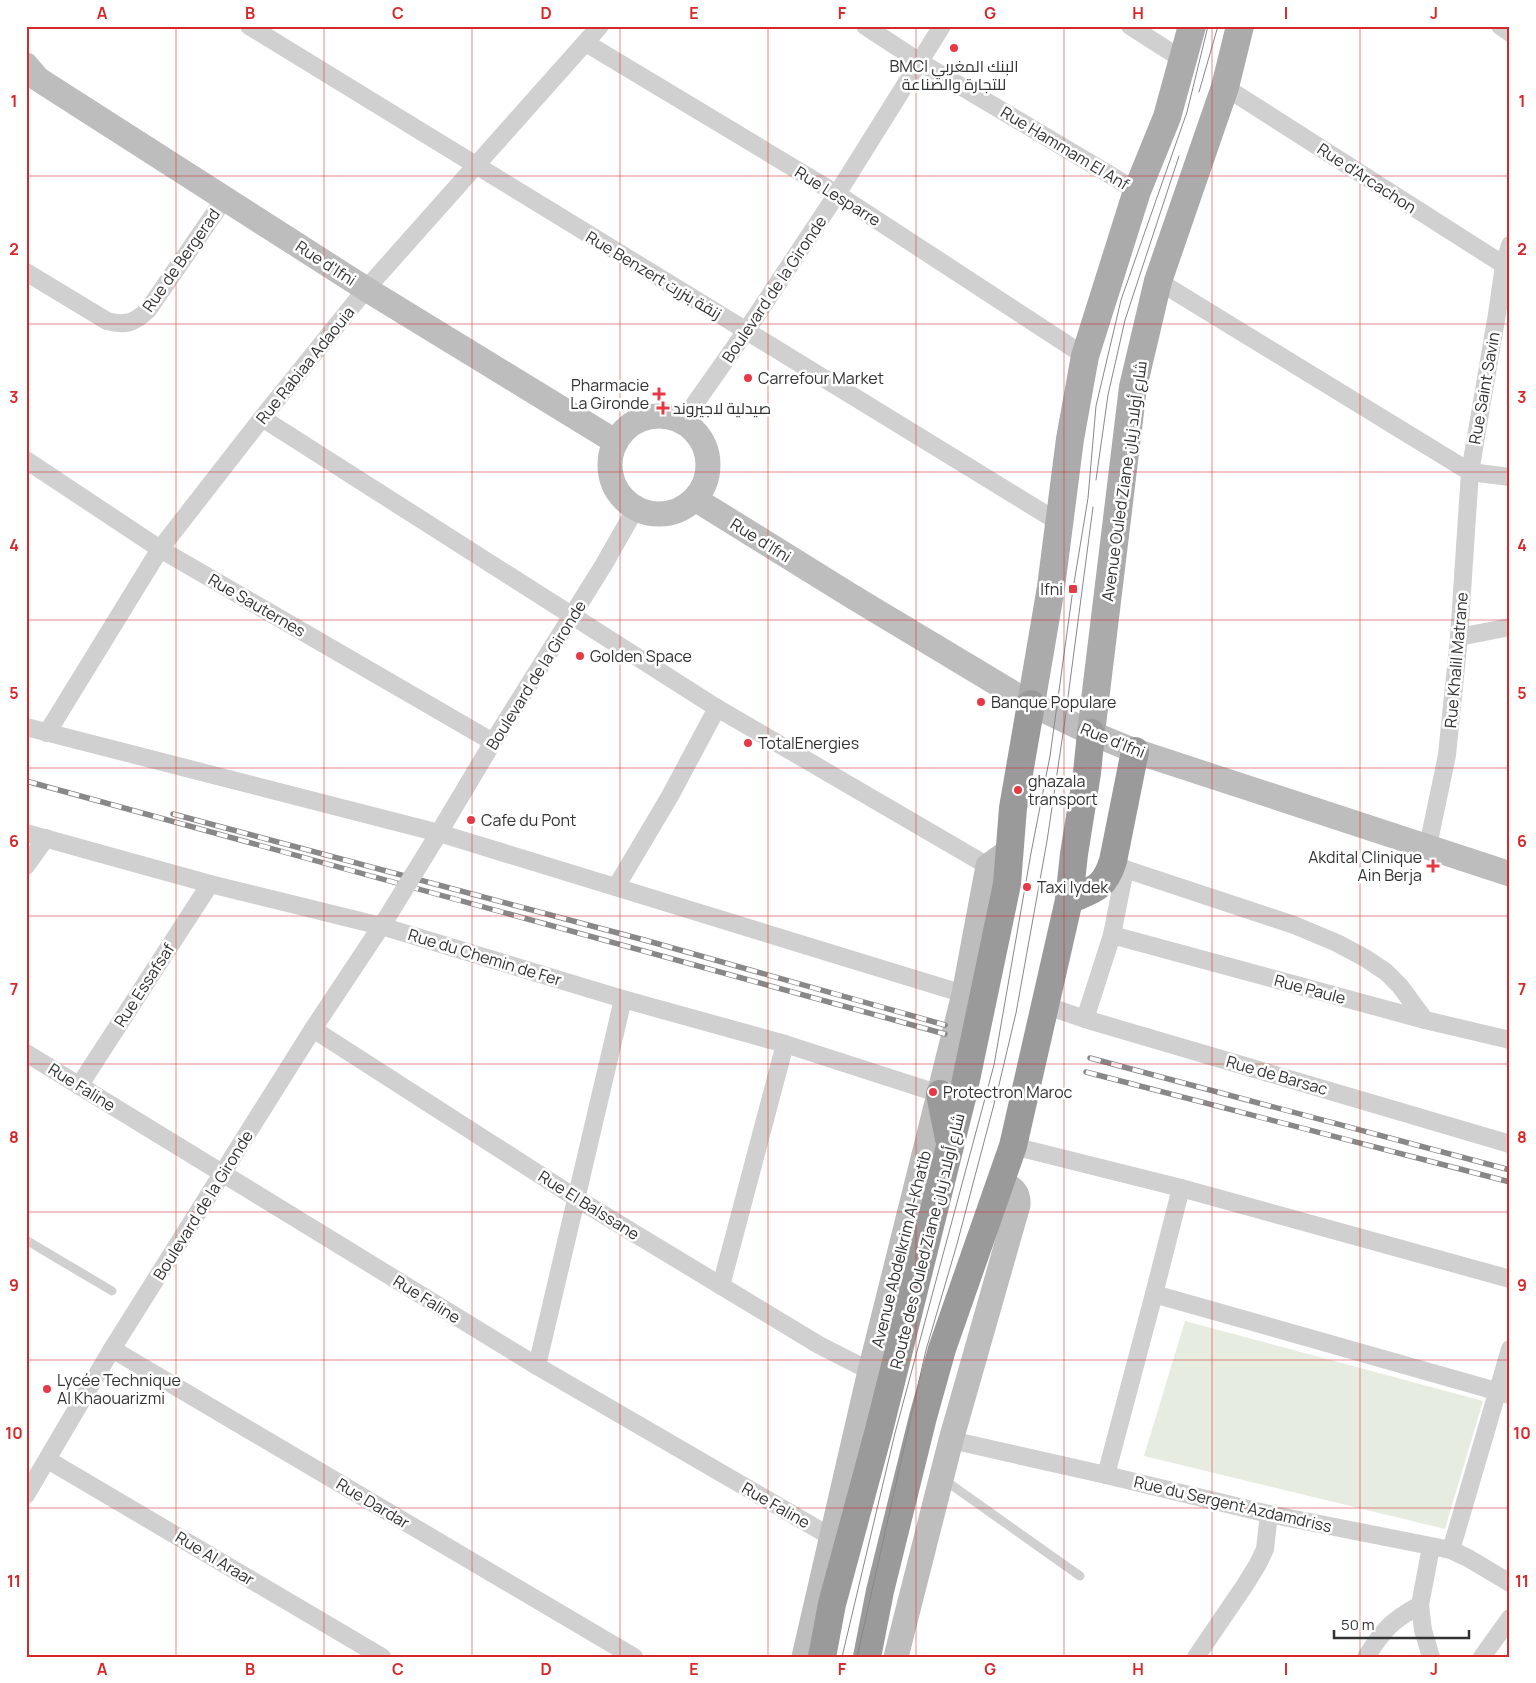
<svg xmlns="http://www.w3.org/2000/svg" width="1536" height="1683" font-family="Manrope,Cairo,sans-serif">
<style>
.green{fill:#e6ecdf}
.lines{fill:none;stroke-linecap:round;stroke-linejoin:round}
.lane{stroke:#d0d0d0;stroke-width:9}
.street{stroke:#d0d0d0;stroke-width:18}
.secondary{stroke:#bdbdbd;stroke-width:25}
.primary{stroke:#ababab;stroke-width:28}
.highway{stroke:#9a9a9a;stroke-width:28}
.tram{stroke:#888;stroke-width:1}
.rail-casing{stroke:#888;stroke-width:5.5}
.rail{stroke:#fff;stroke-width:4;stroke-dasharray:11;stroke-linecap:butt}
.street-bridge{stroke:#d0d0d0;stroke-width:18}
.grid{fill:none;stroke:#d62828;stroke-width:1;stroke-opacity:0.55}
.poi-dot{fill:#e63946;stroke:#fff;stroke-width:2}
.labels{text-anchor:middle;stroke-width:5;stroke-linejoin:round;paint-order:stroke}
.poi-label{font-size:16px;fill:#333;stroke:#fff;text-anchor:start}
.street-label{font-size:16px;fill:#333;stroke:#fff}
.neatline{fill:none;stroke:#d62828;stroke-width:2}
.grid-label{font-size:16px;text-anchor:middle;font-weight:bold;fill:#d62828}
</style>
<rect width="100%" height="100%" fill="#fff"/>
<polygon class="green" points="1185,1321 1483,1401 1445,1529 1144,1456"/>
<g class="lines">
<g class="lane">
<polyline points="26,1240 112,1291"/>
<polyline points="943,1479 1080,1576"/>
</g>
<g class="street">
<polyline points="249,26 1060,523"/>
<polyline points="865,26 920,62 1137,191"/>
<polyline points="1130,26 1183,60"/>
<polyline points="1500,26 1510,33"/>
<polyline points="586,43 837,194 1085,356"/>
<polyline points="1225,87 1504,265 1510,267"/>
<path d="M26 272 107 321C126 326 134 323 148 310L225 198"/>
<polyline points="1158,281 1470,472 1510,477"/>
<polyline points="262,418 717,708 988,866"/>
<polyline points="682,422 746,331 837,194 942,26"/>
<polyline points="26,460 160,549 493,742"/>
<polyline points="1459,637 1510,627"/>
<polyline points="26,727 439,833 964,994"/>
<polyline points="47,733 160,549 262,418 366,289 600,26"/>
<polyline points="26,833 210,884 381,926 623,999 785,1044 940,1094"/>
<polyline points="434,841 493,742 603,566 636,508"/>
<polyline points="1428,846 1447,755 1459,637 1470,472 1497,314 1504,265 1510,245"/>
<polyline points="1113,861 1125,869 1294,925 1337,943 1365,958 1386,972 1400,986 1425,1020"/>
<polyline points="26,866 46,838"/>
<polyline points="616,887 670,796 717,708"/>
<polyline points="1112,935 1425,1020 1510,1040"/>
<polyline points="1044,1005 1085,1019 1510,1144"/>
<polyline points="1085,1019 1112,935 1125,869"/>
<polyline points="313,1029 576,1198 819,1345 870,1371"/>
<polyline points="26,1053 537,1366 833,1538"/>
<polyline points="79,1086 210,884"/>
<polyline points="1013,1146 1181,1188 1510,1279"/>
<polyline points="1181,1188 1154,1294 1510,1395"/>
<polyline points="721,1286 785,1044"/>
<polyline points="112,1349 634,1657"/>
<polyline points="537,1366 623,999"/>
<polyline points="951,1440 1106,1475 1269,1514 1451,1550 1468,1558 1510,1583"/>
<polyline points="48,1460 382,1657"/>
<polyline points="1106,1475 1154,1294"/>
<polyline points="26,1495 112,1349 313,1029 386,919"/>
<polyline points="1431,1547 1420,1605 1423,1630 1431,1657"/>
<polyline points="1451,1550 1510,1349"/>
<polyline points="1196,1657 1245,1585 1258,1564 1265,1549 1269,1514"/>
<path d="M1366 1657C1384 1629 1391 1621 1420 1605"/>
<polyline points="1482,1657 1510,1618"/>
</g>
<g class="secondary">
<polyline points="26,65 38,79 366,289 616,442"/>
<circle cx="659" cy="465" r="49"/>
<polyline points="695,499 853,597 1031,704 1091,733 1135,751 1510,874"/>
<polyline points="804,1657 870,1371 964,994 988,866 1009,851"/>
<path d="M896 1657 951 1440 1018 1205C1019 1192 1012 1187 1001 1183"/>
</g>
<g class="primary">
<polyline points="1031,704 1051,587 1070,439 1085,356 1137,191 1167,117 1192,26"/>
<polyline points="1091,733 1133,387 1158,281 1225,87 1240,26"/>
</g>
<g class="highway">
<path d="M1069 900C1094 889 1104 889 1113 861L1135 751"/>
<polyline points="940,1094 949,1139"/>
<polyline points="822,1657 832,1604 879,1430 963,1094 1007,884 1013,808 1031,704"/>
<polyline points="867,1657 880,1591 923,1417 942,1349 1013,1146 1069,900 1074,854 1087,773 1091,733"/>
</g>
<g class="tram">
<polyline points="1199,92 1218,26"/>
<polyline points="1096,480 1108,395 1125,320 1179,156"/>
<polyline points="842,1657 895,1433 994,1065 1031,853 1050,756 1073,589 1088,498 1096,406 1121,300 1187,112 1208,26"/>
<polyline points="857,1657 926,1350 957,1244 998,1089 1016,1013 1047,841 1065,720 1093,507"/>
</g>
<defs>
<g id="rail">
<polyline points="26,781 945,1034"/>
<polyline points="173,814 648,941 945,1025"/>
<polyline points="1090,1058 1510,1170"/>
<polyline points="1086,1072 1510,1182"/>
</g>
</defs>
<use href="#rail" class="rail-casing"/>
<use href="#rail" class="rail"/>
<polyline class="street-bridge" points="386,919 434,841"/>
</g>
<path class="grid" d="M176 26V1657M324 26V1657M472 26V1657M620 26V1657M768 26V1657M916 26V1657M1064 26V1657M1212 26V1657M1360 26V1657M26 176H1510M26 324H1510M26 472H1510M26 620H1510M26 768H1510M26 916H1510M26 1064H1510M26 1212H1510M26 1360H1510M26 1508H1510"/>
<g class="poi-dot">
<circle cx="954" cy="48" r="5"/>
<circle cx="748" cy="378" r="5"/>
<path d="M656.5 386.5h5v5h5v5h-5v5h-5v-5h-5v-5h5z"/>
<path d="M660.5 400.5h5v5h5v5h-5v5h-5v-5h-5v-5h5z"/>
<rect x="1068" y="584" width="10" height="10" rx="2.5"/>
<circle cx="580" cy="656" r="5"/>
<circle cx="981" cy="702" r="5"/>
<circle cx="748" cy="743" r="5"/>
<circle cx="1018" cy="790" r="5"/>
<circle cx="471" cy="820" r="5"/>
<path d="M1430.5 858.5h5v5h5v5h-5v5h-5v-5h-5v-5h5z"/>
<circle cx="1027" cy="887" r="5"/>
<circle cx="933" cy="1092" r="5"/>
<circle cx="47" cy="1389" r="5"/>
</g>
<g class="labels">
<g class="poi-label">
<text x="954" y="72" text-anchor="middle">BMCI البنك المغربي<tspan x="954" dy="18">للتجارة والصناعة</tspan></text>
<text x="758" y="384">Carrefour Market</text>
<text x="649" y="391" text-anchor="end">Pharmacie<tspan x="649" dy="18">La Gironde</tspan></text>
<text x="673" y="414">صيدلية لاجيروند</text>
<text x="1063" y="595" text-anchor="end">Ifni</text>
<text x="590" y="662">Golden Space</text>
<text x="991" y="708">Banque Populare</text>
<text x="758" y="749">TotalEnergies</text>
<text x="1028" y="787">ghazala<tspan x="1028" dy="18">transport</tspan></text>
<text x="481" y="826">Cafe du Pont</text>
<text x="1422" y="863" text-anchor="end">Akdital Clinique<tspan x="1422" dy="18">Ain Berja</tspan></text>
<text x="1037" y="893">Taxi lydek</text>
<text x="943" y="1098">Protectron Maroc</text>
<text x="57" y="1386">Lycée Technique<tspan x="57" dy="18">Al Khaouarizmi</tspan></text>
</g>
<g class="street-label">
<text transform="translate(1065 148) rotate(31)" y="6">Rue Hammam El Anf</text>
<text transform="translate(1367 178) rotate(33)" y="6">Rue d'Arcachon</text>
<text transform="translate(838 196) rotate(32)" y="6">Rue Lesparre</text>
<text transform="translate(181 260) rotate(-55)" y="6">Rue de Bergerad</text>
<text transform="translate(326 263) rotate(33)" y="6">Rue d'Ifni</text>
<text transform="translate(654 275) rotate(31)" y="6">Rue Benzert زنقة بنزرت</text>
<text transform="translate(774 289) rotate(-56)" y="6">Boulevard de la Gironde</text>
<text transform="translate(305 365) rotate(-51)" y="6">Rue Rabiaa Adaouia</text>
<text transform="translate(1484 388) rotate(-80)" y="6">Rue Saint Savin</text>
<text transform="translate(1124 481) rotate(-82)" y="6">Avenue Ouled Ziane شارع أولاد زيان</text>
<text transform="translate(761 540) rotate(32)" y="6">Rue d'Ifni</text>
<text transform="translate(257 605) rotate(30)" y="6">Rue Sauternes</text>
<text transform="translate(1456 660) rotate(-85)" y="6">Rue Khalil Matrane</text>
<text transform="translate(536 675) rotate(-58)" y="6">Boulevard de la Gironde</text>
<text transform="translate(1113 740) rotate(22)" y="6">Rue d'Ifni</text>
<text transform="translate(485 957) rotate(17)" y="6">Rue du Chemin de Fer</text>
<text transform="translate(144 985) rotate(-57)" y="6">Rue Essafsaf</text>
<text transform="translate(1310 989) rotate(15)" y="6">Rue Paule</text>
<text transform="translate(1277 1075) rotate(16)" y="6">Rue de Barsac</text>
<text transform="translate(82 1087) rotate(32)" y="6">Rue Faline</text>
<text transform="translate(203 1205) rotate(-58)" y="6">Boulevard de la Gironde</text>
<text transform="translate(589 1205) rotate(32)" y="6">Rue El Balssane</text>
<text transform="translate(927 1241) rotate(-76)" y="6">Route des Ouled Ziane شارع أولاد زيان</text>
<text transform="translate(901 1249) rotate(-76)" y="6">Avenue Abdelkrim Al-Khatib</text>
<text transform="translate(427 1299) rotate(32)" y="6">Rue Faline</text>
<text transform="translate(373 1503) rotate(31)" y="6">Rue Dardar</text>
<text transform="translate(1233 1504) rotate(13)" y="6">Rue du Sergent Azdamdriss</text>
<text transform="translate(776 1505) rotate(30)" y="6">Rue Faline</text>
<text transform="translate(215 1558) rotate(31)" y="6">Rue Al Araar</text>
</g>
</g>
<rect width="1536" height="1683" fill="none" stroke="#ffffff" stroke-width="55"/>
<path d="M1334 1630v8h135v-8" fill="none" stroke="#333333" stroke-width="2.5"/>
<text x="1341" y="1630" font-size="15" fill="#333333" stroke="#ffffff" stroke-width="4" paint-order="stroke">50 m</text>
<rect x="28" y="28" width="1480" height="1628" class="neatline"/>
<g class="grid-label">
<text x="102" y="19">A</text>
<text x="250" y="19">B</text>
<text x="398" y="19">C</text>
<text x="546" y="19">D</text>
<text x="694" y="19">E</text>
<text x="842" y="19">F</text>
<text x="990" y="19">G</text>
<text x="1138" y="19">H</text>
<text x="1286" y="19">I</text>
<text x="1434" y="19">J</text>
<text x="14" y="107">1</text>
<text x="1522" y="107">1</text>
<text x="14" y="255">2</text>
<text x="1522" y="255">2</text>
<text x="14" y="403">3</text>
<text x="1522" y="403">3</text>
<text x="14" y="551">4</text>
<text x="1522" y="551">4</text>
<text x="14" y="699">5</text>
<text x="1522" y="699">5</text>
<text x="14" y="847">6</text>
<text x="1522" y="847">6</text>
<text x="14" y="995">7</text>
<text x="1522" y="995">7</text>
<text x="14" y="1143">8</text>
<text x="1522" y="1143">8</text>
<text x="14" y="1291">9</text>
<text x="1522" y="1291">9</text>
<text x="14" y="1439">10</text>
<text x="1522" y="1439">10</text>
<text x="14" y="1587">11</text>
<text x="1522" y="1587">11</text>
<text x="102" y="1675">A</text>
<text x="250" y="1675">B</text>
<text x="398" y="1675">C</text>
<text x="546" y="1675">D</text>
<text x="694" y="1675">E</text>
<text x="842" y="1675">F</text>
<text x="990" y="1675">G</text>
<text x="1138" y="1675">H</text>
<text x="1286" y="1675">I</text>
<text x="1434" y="1675">J</text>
</g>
</svg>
